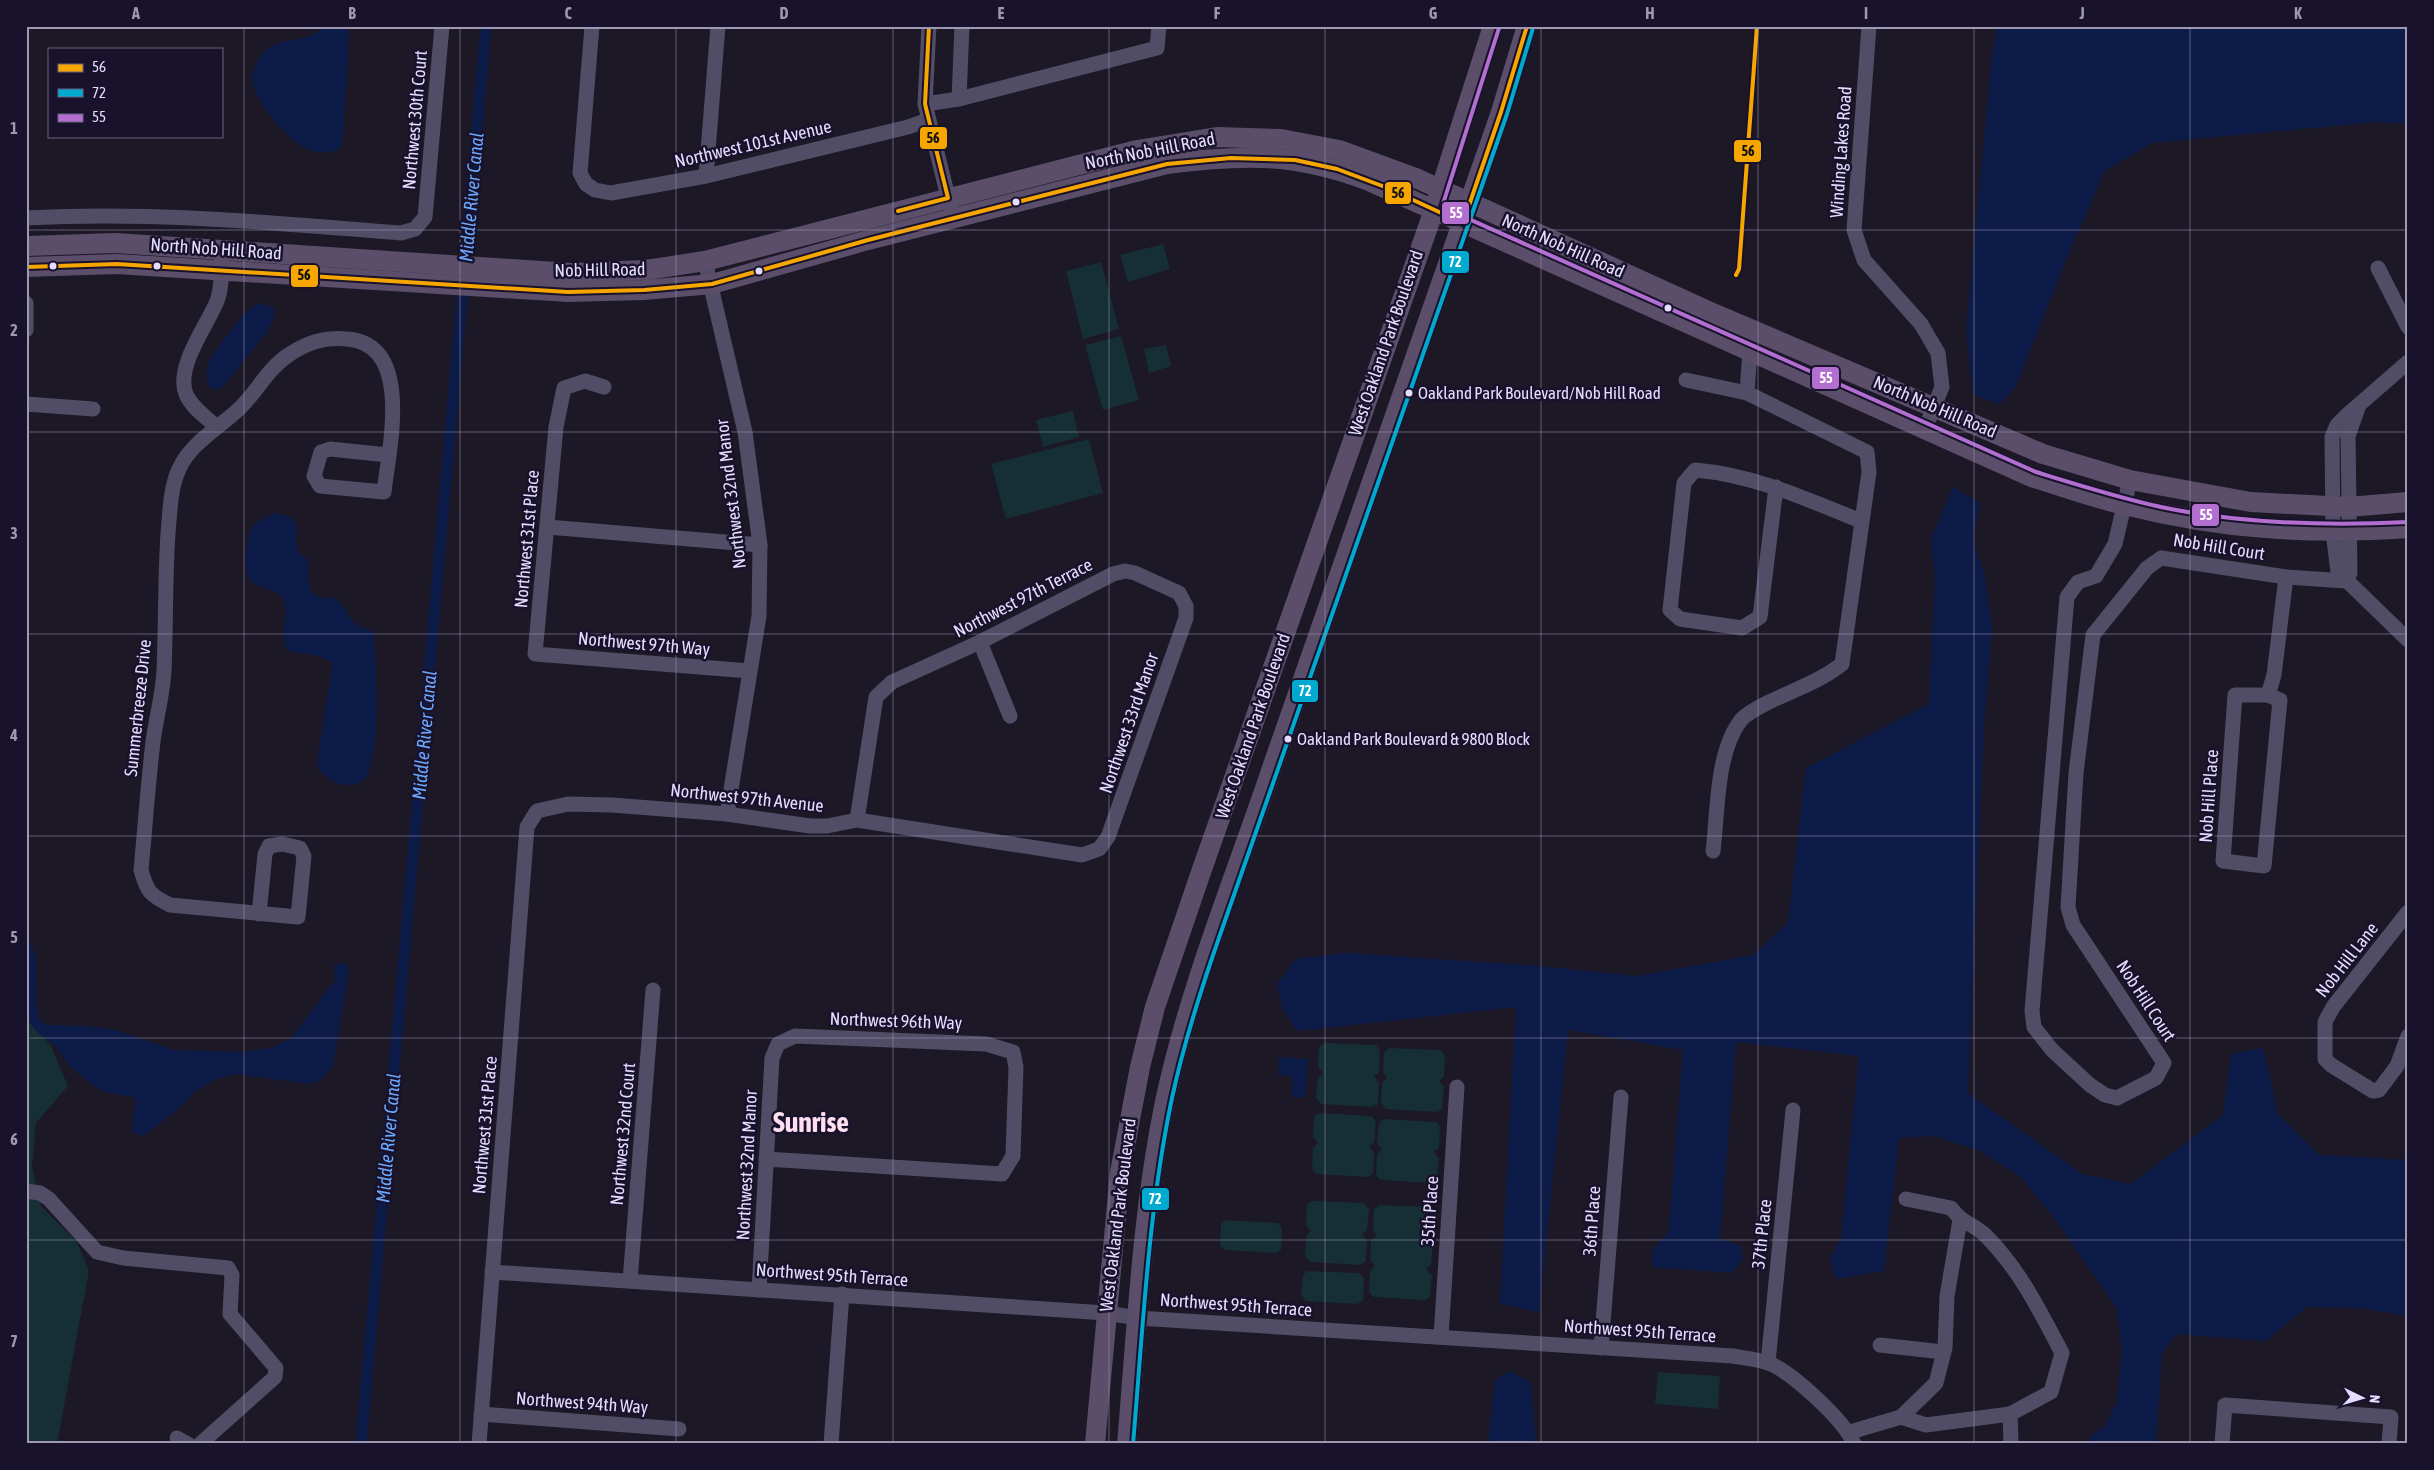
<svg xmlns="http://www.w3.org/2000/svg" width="2434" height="1470" font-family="'Asap Condensed',sans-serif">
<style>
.green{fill:#162f34}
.water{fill:#0d1b48}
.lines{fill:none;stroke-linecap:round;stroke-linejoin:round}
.canal{stroke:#0d1b48;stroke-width:11}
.minor{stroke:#514d66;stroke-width:15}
.major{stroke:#5b4e6a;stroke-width:20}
.bus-1-casing{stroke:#19122c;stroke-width:8}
.bus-2-casing{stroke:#19122c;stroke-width:8}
.bus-3-casing{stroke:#19122c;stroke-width:8}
.bus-1{stroke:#f7a600;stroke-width:4}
.bus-2{stroke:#00a9ce;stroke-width:4}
.bus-3{stroke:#b36fd0;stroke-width:4}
.grid{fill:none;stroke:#9e98b3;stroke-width:1;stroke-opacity:0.55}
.bus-dot{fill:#e4ddff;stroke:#19122c;stroke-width:2}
.labels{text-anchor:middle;stroke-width:5;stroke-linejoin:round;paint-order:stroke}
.bus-label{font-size:17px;fill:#e4ddff;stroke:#19122c;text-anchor:start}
.street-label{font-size:18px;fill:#e4ddff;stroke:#19122c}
.water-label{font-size:19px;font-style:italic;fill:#6ca9fe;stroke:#19122c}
.town-label{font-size:28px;font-weight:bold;fill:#ffdfef;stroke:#19122c}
.line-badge{stroke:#19122c;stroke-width:2}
.badge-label{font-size:14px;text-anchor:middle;font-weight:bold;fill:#fff}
.pale-badge-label{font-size:14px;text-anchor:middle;font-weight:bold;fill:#111}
.neatline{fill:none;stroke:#9e98b3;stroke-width:2}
.grid-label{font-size:16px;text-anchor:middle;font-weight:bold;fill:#9e98b3}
</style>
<rect width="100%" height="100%" fill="#1c1826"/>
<g class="green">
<polygon points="1163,244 1170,269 1128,282 1120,255"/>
<polygon points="1101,262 1119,329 1083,339 1066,271"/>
<polygon points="1121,336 1139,400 1103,410 1085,345"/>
<polygon points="1166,345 1171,366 1149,373 1144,349"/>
<polygon points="1073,411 1079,437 1043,447 1036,420"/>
<polygon points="1089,439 1103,493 1006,519 991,464"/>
<polygon points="26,994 28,1018 51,1046 68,1086 36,1123 32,1166 40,1205 77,1242 89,1271 57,1444 26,1444"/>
<polygon points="1324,1043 1376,1045 1380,1051 1379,1072 1374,1076 1379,1083 1378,1104 1372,1107 1321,1104 1316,1098 1318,1078 1323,1073 1318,1067 1319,1047"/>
<polygon points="1389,1048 1441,1050 1445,1056 1444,1077 1439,1081 1444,1087 1442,1109 1437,1112 1386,1109 1381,1103 1382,1083 1387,1078 1383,1072 1384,1052"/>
<polygon points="1319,1113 1371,1116 1376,1121 1374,1142 1369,1146 1374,1153 1373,1174 1368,1177 1317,1174 1312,1169 1313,1148 1318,1143 1313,1137 1314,1117"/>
<polygon points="1383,1119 1436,1122 1440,1127 1439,1148 1434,1152 1439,1159 1437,1180 1432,1183 1381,1180 1376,1175 1377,1154 1382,1149 1377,1143 1379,1123"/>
<polygon points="1312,1201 1364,1203 1369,1209 1367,1230 1362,1234 1367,1240 1366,1261 1361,1265 1310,1262 1305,1256 1306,1236 1311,1231 1306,1225 1307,1204"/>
<polygon points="1379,1205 1431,1207 1435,1213 1434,1234 1428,1239 1433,1244 1431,1265 1426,1269 1432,1276 1430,1297 1425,1300 1374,1297 1369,1292 1370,1271 1375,1266 1370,1260 1371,1240 1376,1236 1373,1229 1374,1209"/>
<polygon points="1226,1220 1278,1223 1282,1229 1281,1250 1276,1253 1225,1250 1220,1245 1221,1224"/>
<polygon points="1307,1271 1360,1273 1364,1279 1363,1300 1357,1304 1306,1301 1301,1295 1303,1275"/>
<polygon points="1658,1372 1720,1376 1718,1409 1655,1404"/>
</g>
<g class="water">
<path d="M323 26H348L349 36 343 139 340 149C330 153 321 154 310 150 291 144 251 99 252 78 253 73 255 68 257 63 271 30 303 50 323 26Z"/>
<polygon points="1997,26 2408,26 2408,124 2375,122 2152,143 2105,171 2070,250 2015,388 2000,404 1973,395 1966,330 1992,55"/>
<path d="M261 303 273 307 275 314 267 333 242 362 224 387 212 390C196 370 219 346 230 332 240 320 245 308 261 303Z"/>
<polygon points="1953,487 1980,503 1973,542 1984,573 1992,628 1984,725 1968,1093 2082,1174 2131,1184 2223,1115 2231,1054 2263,1048 2278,1114 2319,1155 2408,1160 2408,1316 2361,1308 2307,1307 2266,1341 2176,1334 2162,1353 2156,1444 2087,1444 2090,1437 2105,1426 2117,1401 2122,1350 2117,1309 2058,1223 2020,1176 1980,1151 1934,1136 1899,1138 1884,1271 1836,1279 1830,1258 1841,1239 1859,1056 1736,1042 1720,1239 1740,1245 1743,1259 1732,1273 1652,1267 1653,1249 1669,1231 1683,1050 1568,1030 1539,1312 1500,1304 1516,1007 1297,1031 1282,1007 1277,984 1296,959 1346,953 1540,966 1637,976 1753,955 1788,923 1806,768 1929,704 1935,579 1931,539"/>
<path d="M275 513C310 519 290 535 298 551 301 556 306 557 309 562L308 577 311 592 320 598C342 595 340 604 351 619 356 626 364 628 372 631L374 636C376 672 381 741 368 774 360 792 332 785 322 773 319 770 318 766 317 762L333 663 319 656 288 651C277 634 291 615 283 599 276 586 258 590 250 580 243 570 246 541 251 530 256 521 266 516 275 513Z"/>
<polygon points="26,931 36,957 37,1009 40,1020 46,1025 86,1026 115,1030 174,1050 241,1052 271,1048 291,1038 335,980 334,965 346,963 349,970 333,1066 319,1081 309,1084 237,1074 219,1078 196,1091 176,1111 143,1136 134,1133 132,1128 136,1100 133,1097 101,1091 69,1066 56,1046 38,1033 30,1023 26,1002"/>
<polygon points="1279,1057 1308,1059 1305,1098 1292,1097 1293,1076 1278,1075"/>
<polygon points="1510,1371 1531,1383 1536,1444 1488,1444 1495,1380"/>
</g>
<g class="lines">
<polyline class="canal" points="361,1444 486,26"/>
<g class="minor">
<polyline points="592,26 580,173 586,184 595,190 611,193 706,176 908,127 928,120"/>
<polyline points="929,26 925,104 951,209"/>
<polyline points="1869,26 1854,230 1864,260 1921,324 1938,353 1942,387 1925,429"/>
<polyline points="959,99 962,26"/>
<polyline points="925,104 959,99 1157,48 1159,26"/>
<polyline points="706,176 718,26"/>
<path d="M26 218C151 211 276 223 401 233L415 229 425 217 442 26"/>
<polyline points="705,261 745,432 760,545 759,616 727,814"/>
<polyline points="2378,268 2408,327"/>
<polyline points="26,303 26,330"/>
<polyline points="2408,362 2346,416 2337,425 2332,437 2333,532 2338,572 2408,640"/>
<path d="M1686 380 1747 393 1867 452 1869 472 1842 664C1819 682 1793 690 1767 703 1759 707 1747 713 1741 720 1716 752 1718 811 1713 851"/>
<polyline points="604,387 585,381 564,388 556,427 535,654 750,671"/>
<polyline points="1747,393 1750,351"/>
<polyline points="26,404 93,409"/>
<path d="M217 427C207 418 191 407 186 394 175 367 207 326 217 301 223 286 221 265 222 248"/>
<polyline points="2130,480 2115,544 2096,576 2078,582 2067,597 2032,1011 2034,1027 2052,1050 2090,1085 2105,1095 2117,1098 2156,1078 2164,1063 2073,925 2068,907 2076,773 2093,635 2147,568 2161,558 2286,577 2346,581"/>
<path d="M1776 487 1760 617 1742 628 1680 619 1670 610 1684 483 1695 470C1754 475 1806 499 1861 521"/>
<polyline points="548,527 760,545"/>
<polyline points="2346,581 2350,573 2348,436 2358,408"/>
<polyline points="980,642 1010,716"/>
<polygon points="2235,695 2268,695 2280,700 2264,866 2223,861"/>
<polyline points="2268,695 2274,675 2286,577"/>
<polyline points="2408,912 2333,1007 2325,1022 2325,1059 2331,1065 2373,1091 2379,1090 2397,1066 2408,1036"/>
<path d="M259 914 265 854 269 846 282 844 300 848 304 856 298 917 170 905C150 895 147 892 141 870 145 828 148 784 153 742 156 718 163 694 164 670 166 624 165 578 168 533 170 513 170 488 179 469 191 442 221 427 241 407 258 390 269 367 290 354 308 342 325 337 347 339 414 344 389 448 384 492L320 486 314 476 321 452 330 449 388 455"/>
<polyline points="26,1191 40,1193 49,1199 97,1252 123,1258 228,1268 232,1275 230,1314 276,1368 275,1377 200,1444"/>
<path d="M1906 1199 1951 1208C1963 1224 1972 1223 1984 1234 2019 1268 2040 1311 2062 1353L2051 1392 2010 1414 2011 1444"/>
<path d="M492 1272 1106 1313 1138 1318 1733 1356C1744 1358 1757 1359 1768 1363 1791 1371 1845 1421 1854 1444"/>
<polyline points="630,1281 653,990"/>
<polyline points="759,1290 772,1058 778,1044 795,1036 986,1044 1013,1052 1016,1067 1013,1156 1002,1174 766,1159"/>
<polyline points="1441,1337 1457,1087"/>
<polyline points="1880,1345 1943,1352"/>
<polyline points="1601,1348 1621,1097"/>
<polyline points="1768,1363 1793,1110"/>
<polyline points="481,1414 679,1429"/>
<polyline points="1901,1417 1936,1383 1945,1348 1947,1296 1960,1220"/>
<polyline points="1850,1432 1901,1417 1926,1425 2010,1414"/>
<polyline points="177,1438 188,1444"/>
<polyline points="479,1444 527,827 537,811 568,804 612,805 727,814 810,826 827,826 857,820 1082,855 1099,849 1108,837 1186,618 1186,606 1179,593 1135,573 1125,571 1113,574 980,642 892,682 876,697 857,820"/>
<polyline points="831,1444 842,1294"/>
<polyline points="2222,1444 2225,1405 2391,1417 2389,1444"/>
</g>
<g class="major">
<polyline points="26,246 115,243 571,273 646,270 705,261 1137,150 1217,137 1281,139 1339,150 1418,179 1715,314 2043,454 2130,480 2251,502 2348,507 2408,502"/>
<path d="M26 267 117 264 568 292 644 290 712 284 868 240 1167 164C1244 154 1295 153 1369 181L2034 478C2064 487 2094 498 2125 505 2221 529 2309 535 2408 528"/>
<polyline points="1095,1444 1120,1172 1140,1067 1155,1007 1200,875 1434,210 1493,26"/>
<path d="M1127 1444C1137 1328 1142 1211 1166 1097 1191 983 1236 875 1273 765 1347 547 1425 330 1501 112L1527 26"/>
</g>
<defs>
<g id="bus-1">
<polyline points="898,211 948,198 925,104 929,26"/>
<polyline points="26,267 117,264 568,292 644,290 712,284 868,240 1167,164 1231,158 1295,160 1337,169 1385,187 1463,223 1501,112 1527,26"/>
<polyline points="1736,275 1739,269 1757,26"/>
</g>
<path id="bus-2" d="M1133 1444C1143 1329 1148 1212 1172 1098 1184 1042 1202 986 1221 932L1507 114 1533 28"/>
<path id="bus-3" d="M1499 28 1442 207 2036 472C2078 485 2119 498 2161 507 2242 524 2325 526 2408 522"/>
</defs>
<use href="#bus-1" class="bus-1-casing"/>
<use href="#bus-2" class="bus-2-casing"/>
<use href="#bus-3" class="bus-3-casing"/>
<use href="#bus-1" class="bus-1"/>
<use href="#bus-2" class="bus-2"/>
<use href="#bus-3" class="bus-3"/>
</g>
<path class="grid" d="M244 26V1444M460 26V1444M676 26V1444M893 26V1444M1109 26V1444M1325 26V1444M1541 26V1444M1758 26V1444M1974 26V1444M2190 26V1444M26 230H2408M26 432H2408M26 634H2408M26 836H2408M26 1038H2408M26 1240H2408"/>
<g class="bus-dot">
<circle cx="1016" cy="202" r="4.5"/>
<circle cx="53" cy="266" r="4.5"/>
<circle cx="157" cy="266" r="4.5"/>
<circle cx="759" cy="271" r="4.5"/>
<circle cx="1668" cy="308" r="4.5"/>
<circle cx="1409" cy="393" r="4.5"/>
<circle cx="1288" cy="739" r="4.5"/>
</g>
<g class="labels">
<g class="bus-label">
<text x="1418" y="399">Oakland Park Boulevard/Nob Hill Road</text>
<text x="1297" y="745">Oakland Park Boulevard &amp; 9800 Block</text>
</g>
<g class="street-label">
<text transform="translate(415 120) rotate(-85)" y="6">Northwest 30th Court</text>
<text transform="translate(753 144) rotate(-13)" y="6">Northwest 101st Avenue</text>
<text transform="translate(1150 151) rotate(-11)" y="6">North Nob Hill Road</text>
<text transform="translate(1841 152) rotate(-86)" y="6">Winding Lakes Road</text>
<text transform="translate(1563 246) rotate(24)" y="6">North Nob Hill Road</text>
<text transform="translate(216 249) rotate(4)" y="6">North Nob Hill Road</text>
<text transform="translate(600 270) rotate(-1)" y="6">Nob Hill Road</text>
<text transform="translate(1386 343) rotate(-71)" y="6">West Oakland Park Boulevard</text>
<text transform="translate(1935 407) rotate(23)" y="6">North Nob Hill Road</text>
<text transform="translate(731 494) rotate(-97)" y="6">Northwest 32nd Manor</text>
<text transform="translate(527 539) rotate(-85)" y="6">Northwest 31st Place</text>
<text transform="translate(2219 547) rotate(9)" y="6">Nob Hill Court</text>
<text transform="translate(1023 598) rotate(-27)" y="6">Northwest 97th Terrace</text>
<text transform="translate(644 644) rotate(5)" y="6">Northwest 97th Way</text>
<text transform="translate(138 708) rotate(-84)" y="6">Summerbreeze Drive</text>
<text transform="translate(1129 723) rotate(-71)" y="6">Northwest 33rd Manor</text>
<text transform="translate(1253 726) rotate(-71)" y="6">West Oakland Park Boulevard</text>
<text transform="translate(2209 796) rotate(-86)" y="6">Nob Hill Place</text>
<text transform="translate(747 798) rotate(6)" y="6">Northwest 97th Avenue</text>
<text transform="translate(2347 960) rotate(-52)" y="6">Nob Hill Lane</text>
<text transform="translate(2146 1001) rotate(57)" y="6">Nob Hill Court</text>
<text transform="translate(896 1021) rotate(2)" y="6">Northwest 96th Way</text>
<text transform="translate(485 1125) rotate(-85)" y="6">Northwest 31st Place</text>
<text transform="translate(623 1134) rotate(-85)" y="6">Northwest 32nd Court</text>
<text transform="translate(747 1165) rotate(-87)" y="6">Northwest 32nd Manor</text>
<text transform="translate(1430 1211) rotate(-86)" y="6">35th Place</text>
<text transform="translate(1118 1215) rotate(-83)" y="6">West Oakland Park Boulevard</text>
<text transform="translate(1592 1221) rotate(-86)" y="6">36th Place</text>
<text transform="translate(1762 1234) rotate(-84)" y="6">37th Place</text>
<text transform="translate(832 1275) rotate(4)" y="6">Northwest 95th Terrace</text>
<text transform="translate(1236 1305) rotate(4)" y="6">Northwest 95th Terrace</text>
<text transform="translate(1640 1331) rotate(4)" y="6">Northwest 95th Terrace</text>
<text transform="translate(582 1403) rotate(4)" y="6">Northwest 94th Way</text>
</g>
<g class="water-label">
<text transform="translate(471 197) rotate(-85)" y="7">Middle River Canal</text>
<text transform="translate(424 735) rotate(-85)" y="7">Middle River Canal</text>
<text transform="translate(388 1138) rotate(-85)" y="7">Middle River Canal</text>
</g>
<g class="town-label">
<text x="811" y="1132">Sunrise</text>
</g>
</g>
<g class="line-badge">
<rect x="919" y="126" width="29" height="24" rx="5" fill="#f7a600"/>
<rect x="1733" y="139" width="29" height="24" rx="5" fill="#f7a600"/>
<rect x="1384" y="181" width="28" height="24" rx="5" fill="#f7a600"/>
<rect x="1441" y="201" width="29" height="24" rx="5" fill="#b36fd0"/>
<rect x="1441" y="250" width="29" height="24" rx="5" fill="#00a9ce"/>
<rect x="290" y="264" width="29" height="24" rx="5" fill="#f7a600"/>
<rect x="1811" y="366" width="29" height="24" rx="5" fill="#b36fd0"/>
<rect x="2191" y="503" width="29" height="24" rx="5" fill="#b36fd0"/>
<rect x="1291" y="679" width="28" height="24" rx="5" fill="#00a9ce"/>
<rect x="1141" y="1187" width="29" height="24" rx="5" fill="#00a9ce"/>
</g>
<g class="badge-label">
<text x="1456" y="218">55</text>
<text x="1455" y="267">72</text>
<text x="1826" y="383">55</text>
<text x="2206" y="520">55</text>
<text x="1305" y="696">72</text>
<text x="1155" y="1204">72</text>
</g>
<g class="pale-badge-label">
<text x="933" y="143">56</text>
<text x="1748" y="156">56</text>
<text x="1398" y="198">56</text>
<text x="304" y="280">56</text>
</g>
<rect width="2434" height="1470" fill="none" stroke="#19122c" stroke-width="55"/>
<rect x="48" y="48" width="175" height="90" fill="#19122c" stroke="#6a6380"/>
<rect x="58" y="64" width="25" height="8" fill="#f7a600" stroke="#6a6380"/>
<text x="92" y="72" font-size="15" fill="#e4ddff">56</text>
<rect x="58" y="89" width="25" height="8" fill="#00a9ce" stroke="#6a6380"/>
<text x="92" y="98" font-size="15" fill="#e4ddff">72</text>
<rect x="58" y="114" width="25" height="8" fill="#b36fd0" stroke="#6a6380"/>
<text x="92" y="122" font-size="15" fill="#e4ddff">55</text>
<g transform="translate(2362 1398) rotate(95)" stroke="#19122c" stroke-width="4" paint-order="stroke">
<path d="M0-4L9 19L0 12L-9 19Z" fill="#e4ddff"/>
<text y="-8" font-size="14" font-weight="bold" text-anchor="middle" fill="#e4ddff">N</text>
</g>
<rect x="28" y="28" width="2378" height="1414" class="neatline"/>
<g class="grid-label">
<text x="136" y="19">A</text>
<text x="352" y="19">B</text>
<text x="568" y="19">C</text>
<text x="784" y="19">D</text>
<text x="1001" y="19">E</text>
<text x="1217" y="19">F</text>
<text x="1433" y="19">G</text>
<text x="1650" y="19">H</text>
<text x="1866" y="19">I</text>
<text x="2082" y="19">J</text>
<text x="2298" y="19">K</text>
<text x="14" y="134">1</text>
<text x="14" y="336">2</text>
<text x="14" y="539">3</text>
<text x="14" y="741">4</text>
<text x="14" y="943">5</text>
<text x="14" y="1145">6</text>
<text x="14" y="1347">7</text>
</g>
</svg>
